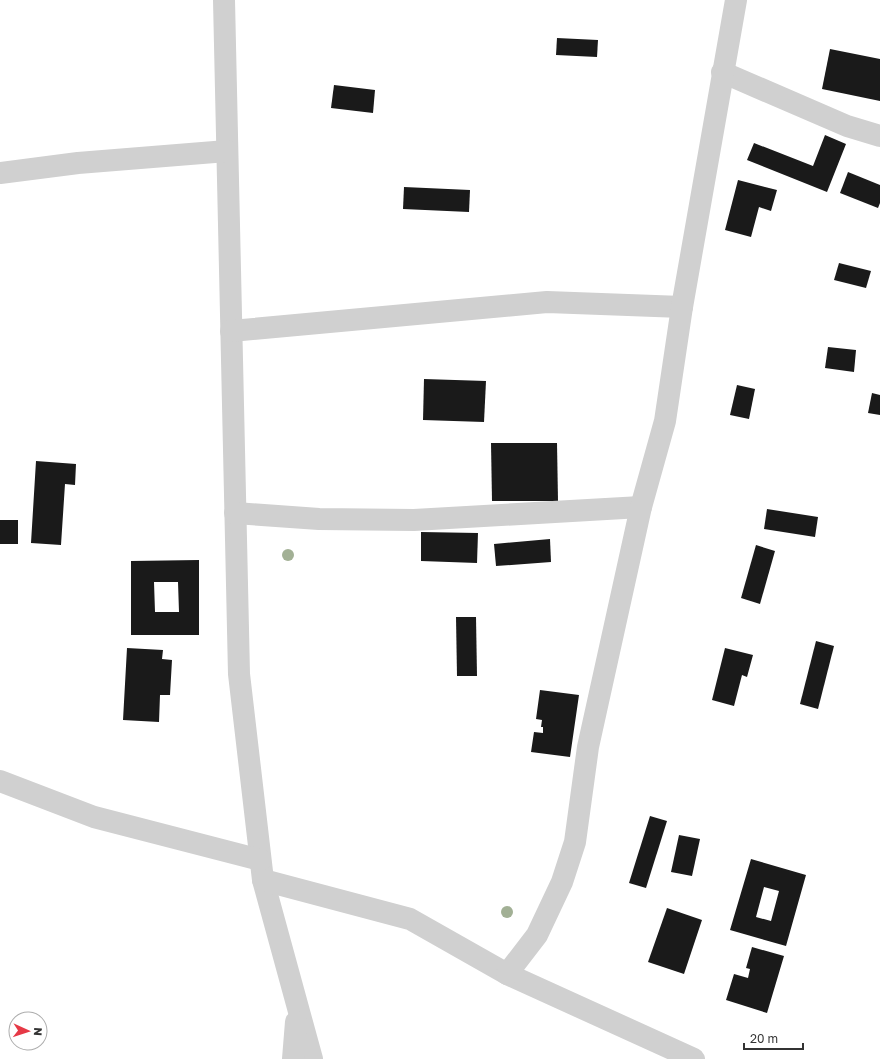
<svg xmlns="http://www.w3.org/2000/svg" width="880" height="1059" font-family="'Golos Text',sans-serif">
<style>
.building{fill:#1a1a1a;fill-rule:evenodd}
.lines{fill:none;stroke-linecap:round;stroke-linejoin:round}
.minor{stroke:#d0d0d0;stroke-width:22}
.tree{fill:#a2b095}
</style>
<rect width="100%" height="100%" fill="#fff"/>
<g class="building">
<polygon points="557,38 598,40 597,57 556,55"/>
<polygon points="830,49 880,59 880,101 822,89"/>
<polygon points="334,85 375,90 373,113 331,108"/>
<polygon points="825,135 846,144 827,192 747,160 754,143 813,166"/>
<polygon points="848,172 880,185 880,203 878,208 840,193"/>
<polygon points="738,180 777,190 771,211 759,207 751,237 725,230"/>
<polygon points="404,187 470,190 469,212 403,209"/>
<polygon points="839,263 871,271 866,288 834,280"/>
<polygon points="828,347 856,350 854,372 825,368"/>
<polygon points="424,379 486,381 484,422 423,420"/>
<polygon points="737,385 755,389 749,419 730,415"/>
<polygon points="872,393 880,395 880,415 868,413"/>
<polygon points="491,443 557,443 558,501 492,501"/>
<polygon points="36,461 76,464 75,485 65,484 61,545 31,543"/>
<polygon points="767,509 818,517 815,537 764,529"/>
<rect x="0" y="520" width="18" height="24"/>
<polygon points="421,532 478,533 477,563 421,561"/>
<polygon points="550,539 551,562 496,566 494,544"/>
<polygon points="756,545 775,551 760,604 741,598"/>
<path d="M199 560V635H131V561ZM154 582H178L179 612H155Z"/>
<polygon points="456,617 476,617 477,676 457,676"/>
<polygon points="816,641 834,646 818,709 800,704"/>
<polygon points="127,648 163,650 162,659 172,660 170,695 160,695 159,722 123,720"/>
<polygon points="725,648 753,655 747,677 742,675 734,706 712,700"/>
<polygon points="540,690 579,695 570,757 531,752 534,732 543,733 543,727 541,727 542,720 536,719"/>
<polygon points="650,816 667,821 646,888 629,883"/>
<polygon points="679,835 700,839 692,876 671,872"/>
<path d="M751 859 806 875 786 946 730 930ZM764 887 779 891 771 921 756 917Z"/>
<polygon points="667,908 702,920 684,974 648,962"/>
<polygon points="752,947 784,956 767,1013 726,1000 734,974 748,978 750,969 746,968"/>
</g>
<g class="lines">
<g class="minor">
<polyline points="224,0 239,674 263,880 312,1059"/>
<polyline points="722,72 847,126 880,136"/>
<polyline points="0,173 78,163 227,151"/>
<polyline points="231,331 547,302 682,307"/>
<polyline points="235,513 319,519 414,520 641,507"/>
<polyline points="0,781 94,817 260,860"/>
<polyline points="263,880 410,919 507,974 694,1059"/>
<polyline points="507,974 537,935 562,882 575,842 588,747 641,507 665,421 682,307 736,0"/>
<polyline points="293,1059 296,1022"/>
</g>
</g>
<g class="tree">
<circle cx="288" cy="555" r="6"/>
<circle cx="507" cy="912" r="6"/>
</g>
<g transform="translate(28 1031) rotate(93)"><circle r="19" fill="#ffffff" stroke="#adadad"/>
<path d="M0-3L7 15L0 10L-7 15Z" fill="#e63946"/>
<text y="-6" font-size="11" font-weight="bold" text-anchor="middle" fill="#333333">N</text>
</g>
<path d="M744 1043v6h59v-6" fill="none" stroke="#333333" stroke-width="2"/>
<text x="750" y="1043" font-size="12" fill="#333333" stroke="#ffffff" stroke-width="3" paint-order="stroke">20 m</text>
</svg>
